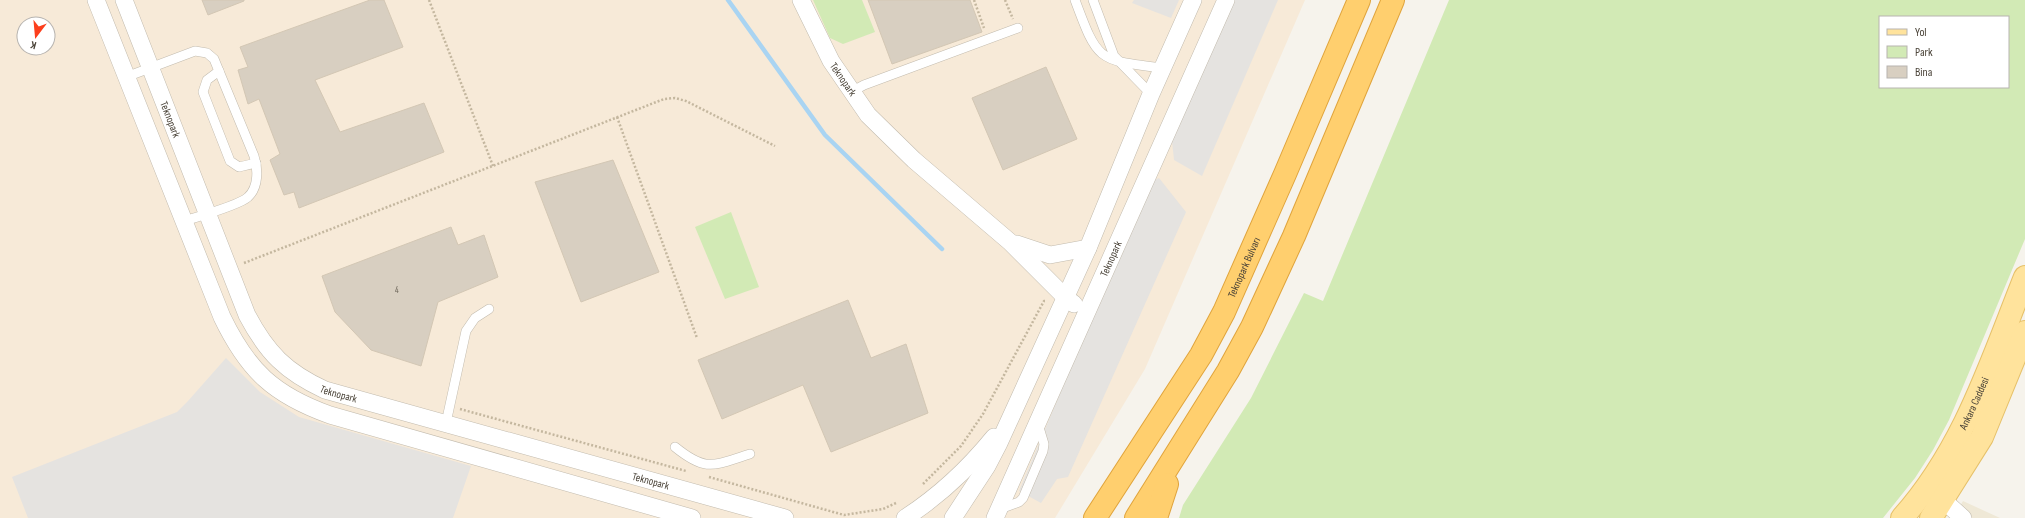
<svg xmlns="http://www.w3.org/2000/svg" width="2025" height="518" font-family="'Sofia Sans Condensed',sans-serif">
<style>
.commercial{fill:#f7ead8;fill-rule:evenodd}
.education{fill:#efe8d6}
.green{fill:#d2eab5;fill-rule:evenodd}
.parking{fill:#e5e3e0}
.lines{fill:none;stroke-linecap:round;stroke-linejoin:round}
.stream{stroke:#a9d4f2;stroke-width:4.5}
.building{fill:#d8cfc1;stroke:#d3c7b4}
.lane-casing{stroke:#c2bbae;stroke-width:10}
.street-casing{stroke:#c2bbae;stroke-width:18}
.primary-casing{stroke:#e6c16a;stroke-width:24}
.highway-casing{stroke:#e0a43c;stroke-width:24}
.path{stroke:#c4b79f;stroke-width:2.5;stroke-dasharray:2 2;stroke-linecap:butt}
.lane{stroke:#fff;stroke-width:9}
.street{stroke:#fff;stroke-width:17}
.primary{stroke:#ffe39c;stroke-width:22}
.highway{stroke:#ffcf6e;stroke-width:22}
.labels{text-anchor:middle;stroke-width:3;stroke-linejoin:round;paint-order:stroke}
.number-label{font-size:9px;fill:#6e675b}
.street-label{font-size:11px;fill:#4b4439;stroke:#fff}
</style>
<rect width="100%" height="100%" fill="#f6f3ec"/>
<path class="commercial" d="M0 0H1305L1145 369 1055 518H0ZM24 24H48V48H24Z"/>
<polygon class="education" points="1963,501 2000,518 1953,518"/>
<g class="green">
<polygon points="813,0 862,0 875,32 843,44 830,38"/>
<path d="M1449 0H2025V239L1949 420 1933 450 1915 478 1883 518H1179L1183 505 1251 398 1304 293 1323 301ZM1880 17H2008V87H1880Z"/>
<polygon points="731,212 759,287 725,299 695,227"/>
</g>
<g class="parking">
<polygon points="1134,0 1179,0 1171,18 1132,3"/>
<polygon points="1228,0 1278,0 1202,176 1174,160 1172,141"/>
<polygon points="1159,178 1186,212 1068,477 1057,479 1041,503 1019,491 1149,182"/>
<polygon points="226,358 260,392 299,417 471,466 453,518 28,518 12,477 177,412 188,401"/>
</g>
<g class="lines">
<polyline class="stream" points="728,0 825,135 942,249"/>
</g>
<g class="building">
<polygon points="202,0 244,0 244,1 208,15"/>
<polygon points="370,0 384,0 403,47 315,80 340,132 424,103 444,152 299,208 294,192 284,195 270,160 280,154 259,99 248,104 238,70 248,67 240,47"/>
<polygon points="868,0 970,0 982,32 892,64"/>
<polygon points="1046,67 1077,139 1003,170 972,98"/>
<polygon points="613,160 659,272 581,302 535,182"/>
<polygon points="451,227 458,245 484,235 498,277 438,302 421,366 371,350 335,312 322,276"/>
<polygon points="848,300 871,358 906,344 928,413 831,452 803,385 722,419 698,360"/>
</g>
<g class="lines">
<defs>
<g id="lane">
<path d="M1075 0C1098 62 1098 60 1162 68"/>
<polyline points="1093,0 1114,56 1151,94"/>
<polyline points="219,71 207,80 203,92 230,161 239,167 256,163"/>
<path d="M126 77 195 51 207 53 214 59 254 156C258 168 259 187 248 197 240 205 197 217 184 221"/>
<polyline points="851,92 864,85 1018,28"/>
<polyline points="446,423 466,331 475,318 489,309"/>
<path d="M675 447C707 473 714 465 750 454"/>
<polyline points="1000,509 1019,502 1023,498 1043,451 1044,444 1038,424"/>
</g>
<g id="street">
<path d="M96 0 222 317C248 371 274 395 330 415L692 518"/>
<path id="s1" d="M124 0 247 315C267 353 286 372 325 390L785 518"/>
<path id="s2" d="M801 0 831 61 868 115 914 160 1010 242 1066 298 1074 304"/>
<polyline points="1017,244 1050,255 1088,248"/>
<polyline points="1943,500 1963,518"/>
<path d="M905 518C939 496 968 469 994 437"/>
<polyline points="953,518 987,466 999,443 1088,248 1151,94 1193,0"/>
<path id="s3" d="M995 518 1226 0"/>
</g>
<g id="primary">
<path id="s4" d="M1902 518C1964 449 1991 362 2025 277"/>
<polyline points="1931,518 1982,437 2025,332"/>
</g>
<g id="highway">
<path id="s5" d="M1095 518 1201 355 1224 312 1285 174 1359 0"/>
<polyline points="1136,518 1228,371 1252,327 1294,236 1393,0"/>
<polyline points="1156,518 1167,484"/>
</g>
</defs>
<use href="#lane" class="lane-casing"/>
<use href="#street" class="street-casing"/>
<use href="#primary" class="primary-casing"/>
<use href="#highway" class="highway-casing"/>
<g class="path">
<polyline points="429,0 493,166"/>
<polyline points="974,0 984,28"/>
<polyline points="1005,0 1013,19"/>
<polyline points="617,117 697,338"/>
<polyline points="244,263 664,99 675,98 686,101 775,146"/>
<polyline points="460,409 686,471"/>
<polyline points="709,477 844,515 883,509 896,503"/>
<polyline points="923,484 961,446 983,414 1044,301 1046,301"/>
</g>
<use href="#lane" class="lane"/>
<use href="#street" class="street"/>
<use href="#primary" class="primary"/>
<use href="#highway" class="highway"/>
</g>
<g class="labels">
<g class="number-label">
<text x="397" y="293">4</text>
</g>
<g class="street-label">
<text dy="4" stroke="none"><textPath href="#s2" startOffset="90">Teknopark</textPath></text>
<text dy="4" stroke="none"><textPath href="#s1" startOffset="128">Teknopark</textPath></text>
<text dy="4" stroke="none"><textPath href="#s3" startOffset="284">Teknopark</textPath></text>
<text dy="4" stroke="none"><textPath href="#s5" startOffset="292">Teknopark Bulvarı</textPath></text>
<text dy="4" stroke="none"><textPath href="#s1" startOffset="463">Teknopark</textPath></text>
<text dy="4" stroke="none"><textPath href="#s4" startOffset="136">Ankara Caddesi</textPath></text>
<text dy="4" stroke="none"><textPath href="#s1" startOffset="787">Teknopark</textPath></text>
</g>
</g>
<rect x="1879" y="16" width="130" height="72" fill="#ffffff" stroke="#b7b4b0"/>
<rect x="1887" y="29" width="20" height="6" fill="#ffe39c" stroke="#b7b4b0"/>
<text x="1915" y="36" font-size="12" fill="#4b4439">Yol</text>
<rect x="1887" y="46" width="20" height="12" fill="#d2eab5" stroke="#b7b4b0"/>
<text x="1915" y="56" font-size="12" fill="#4b4439">Park</text>
<rect x="1887" y="66" width="20" height="12" fill="#d8cfc1" stroke="#b7b4b0"/>
<text x="1915" y="76" font-size="12" fill="#4b4439">Bina</text>
<g transform="translate(36 36) rotate(196)"><circle r="19" fill="#ffffff" stroke="#b7b4b0"/>
<path d="M0-3L7 15L0 10L-7 15Z" fill="#fc3f1d"/>
<text y="-6" font-size="11" font-weight="bold" text-anchor="middle" fill="#4b4439">K</text>
</g>
</svg>
